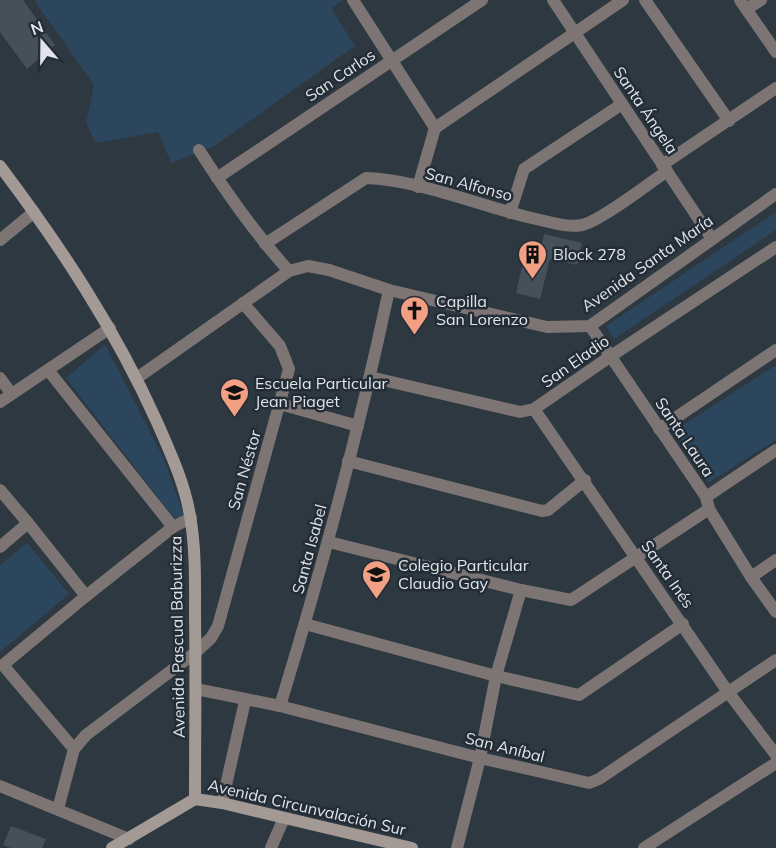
<svg xmlns="http://www.w3.org/2000/svg" width="776" height="848" font-family="Mulish,sans-serif">
<style>
.green{fill:#2c465d}
.building{fill:#465059}
.lines{fill:none;stroke-linecap:round;stroke-linejoin:round}
.minor{stroke:#7c7573;stroke-width:12}
.secondary{stroke:#a39995;stroke-width:12}
.labels{text-anchor:middle;stroke-width:5;stroke-linejoin:round;paint-order:stroke}
.street-label{font-size:16px;fill:#dfe5eb;stroke:#242d36}
.poi-label{font-size:16px;fill:#dfe5eb;stroke:#242d36;text-anchor:start}
</style>
<rect width="100%" height="100%" fill="#2e3840"/>
<g class="green">
<polygon points="34,0 343,0 331,8 355,46 213,147 171,163 158,132 96,143 86,123 94,85"/>
<polygon points="776,212 776,230 614,339 606,326"/>
<polygon points="105,345 163,457 184,515 177,522 66,378"/>
<polygon points="776,365 776,440 708,483 674,431"/>
<polygon points="27,543 69,594 0,652 0,565"/>
</g>
<g class="building">
<polygon points="0,0 23,0 55,45 27,69 0,32"/>
<polygon points="544,234 582,243 577,265 550,259 540,299 516,293 528,240 542,243"/>
<polygon points="11,826 46,839 42,848 11,848 3,845"/>
</g>
<g class="lines">
<g class="minor">
<polyline points="353,0 435,128"/>
<polyline points="553,0 712,239"/>
<polyline points="645,0 729,121"/>
<polyline points="740,0 776,52"/>
<polyline points="747,9 761,0"/>
<polyline points="435,128 623,0"/>
<path d="M199 150C226 192 255 234 289 271"/>
<polyline points="662,165 776,88"/>
<polyline points="217,178 482,0"/>
<polyline points="418,187 435,128"/>
<polyline points="510,213 524,169 622,104"/>
<polyline points="0,240 34,212"/>
<path d="M265 244 366 178C421 180 482 207 536 219 551 222 567 228 582 225 599 222 650 183 667 171"/>
<polyline points="590,326 706,497 709,509 751,577 776,612"/>
<polyline points="48,370 173,527"/>
<polyline points="370,377 520,412 534,409 611,356 776,247"/>
<polyline points="0,378 11,393"/>
<polyline points="137,378 289,271 308,266 329,270 389,290 547,327 590,326 776,194"/>
<polyline points="0,402 110,328"/>
<polyline points="280,404 358,426"/>
<polyline points="534,409 728,692 776,755"/>
<polyline points="659,429 776,350"/>
<polyline points="348,461 542,511 548,510 585,480"/>
<polyline points="0,490 28,523 86,596"/>
<polyline points="706,497 776,450"/>
<polyline points="329,542 521,590 571,600 709,509"/>
<polyline points="0,547 28,523"/>
<polyline points="751,577 776,560"/>
<polyline points="305,624 496,676 579,695 683,624"/>
<polyline points="3,665 86,596 173,527 191,518"/>
<polyline points="3,665 74,749"/>
<polyline points="196,689 280,706 480,758 589,783 599,779 776,660"/>
<path d="M280 706C322 569 359 431 389 290"/>
<polyline points="0,786 129,839"/>
<polyline points="222,803 245,701"/>
<polyline points="58,809 74,749 86,735 196,652 211,638 218,626 289,369 280,346 243,303"/>
<polyline points="271,848 284,818"/>
<polyline points="457,848 480,758 496,676 521,590"/>
<polyline points="644,848 776,763"/>
</g>
<g class="secondary">
<path d="M0 166C61 247 115 329 157 422 170 452 185 484 190 516 196 549 195 584 195 617 196 677 195 738 195 799"/>
<polyline points="195,799 222,803 412,848"/>
<polyline points="112,848 195,799"/>
</g>
</g>
<defs>
<symbol id="building-pin" viewBox="-11 -11 22 30"><path d="M0 17L-7.5 6A9.5 9.5 0 1 1 7.5 6Z" fill="#f39f83" stroke="#242d36"/><path d="M-4-6H4V6H1V3H-1V6H-4ZM-2.5-4.3h1.7v1.8h-1.7ZM.8-4.3h1.7v1.8H.8ZM-2.5-1h1.7V.8h-1.7ZM.8-1h1.7V.8H.8Z" fill="#111"/></symbol>
<symbol id="church-pin" viewBox="-11 -11 22 30"><path d="M0 17L-7.5 6A9.5 9.5 0 1 1 7.5 6Z" fill="#f39f83" stroke="#242d36"/><path d="M-1.2-6h2.4v3.5h3.3v2.4h-3.3V6h-2.4V-.1h-3.3v-2.4h3.3Z" fill="#111"/></symbol>
<symbol id="school-pin" viewBox="-11 -11 22 30"><path d="M0 17L-7.5 6A9.5 9.5 0 1 1 7.5 6Z" fill="#f39f83" stroke="#242d36"/><path d="M0-5L7-2L0 1L-7-2ZM-4 1L0 2.5L4 1V4Q0 6-4 4Z" fill="#111"/></symbol>
</defs>
<g fill-rule="evenodd">
<use href="#building-pin" x="516" y="238" width="33" height="45"/>
<use href="#church-pin" x="398" y="294" width="33" height="45"/>
<use href="#school-pin" x="218" y="376" width="33" height="45"/>
<use href="#school-pin" x="360" y="558" width="33" height="45"/>
</g>
<g class="labels">
<g class="street-label">
<text transform="translate(340 75) rotate(-34)" y="6">San Carlos</text>
<text transform="translate(646 110) rotate(56)" y="6">Santa Ángela</text>
<text transform="translate(469 184) rotate(15)" y="6">San Alfonso</text>
<text transform="translate(647 263) rotate(-35)" y="6">Avenida Santa María</text>
<text transform="translate(575 361) rotate(-35)" y="6">San Eladio</text>
<text transform="translate(685 437) rotate(56)" y="6">Santa Laura</text>
<text transform="translate(244 470) rotate(-74)" y="6">San Néstor</text>
<text transform="translate(309 549) rotate(-75)" y="6">Santa Isabel</text>
<text transform="translate(668 574) rotate(55)" y="6">Santa Inés</text>
<text transform="translate(177 637) rotate(-91)" y="6">Avenida Pascual Baburizza</text>
<text transform="translate(505 747) rotate(14)" y="6">San Aníbal</text>
<text transform="translate(307 807) rotate(13)" y="6">Avenida Circunvalación Sur</text>
</g>
<g class="poi-label">
<text x="553" y="260">Block 278</text>
<text x="436" y="307">Capilla<tspan x="436" dy="18">San Lorenzo</tspan></text>
<text x="255" y="389">Escuela Particular<tspan x="255" dy="18">Jean Piaget</tspan></text>
<text x="398" y="571">Colegio Particular<tspan x="398" dy="18">Claudio Gay</tspan></text>
</g>
</g>
<g transform="translate(42 42) rotate(340)" stroke="#242d36" stroke-width="4.5" paint-order="stroke">
<path d="M0-4.5L10 22L0 15L-10 22Z" fill="#dfe5eb"/>
<text y="-9" font-size="16" font-weight="bold" text-anchor="middle" fill="#dfe5eb">N</text>
</g>
</svg>
